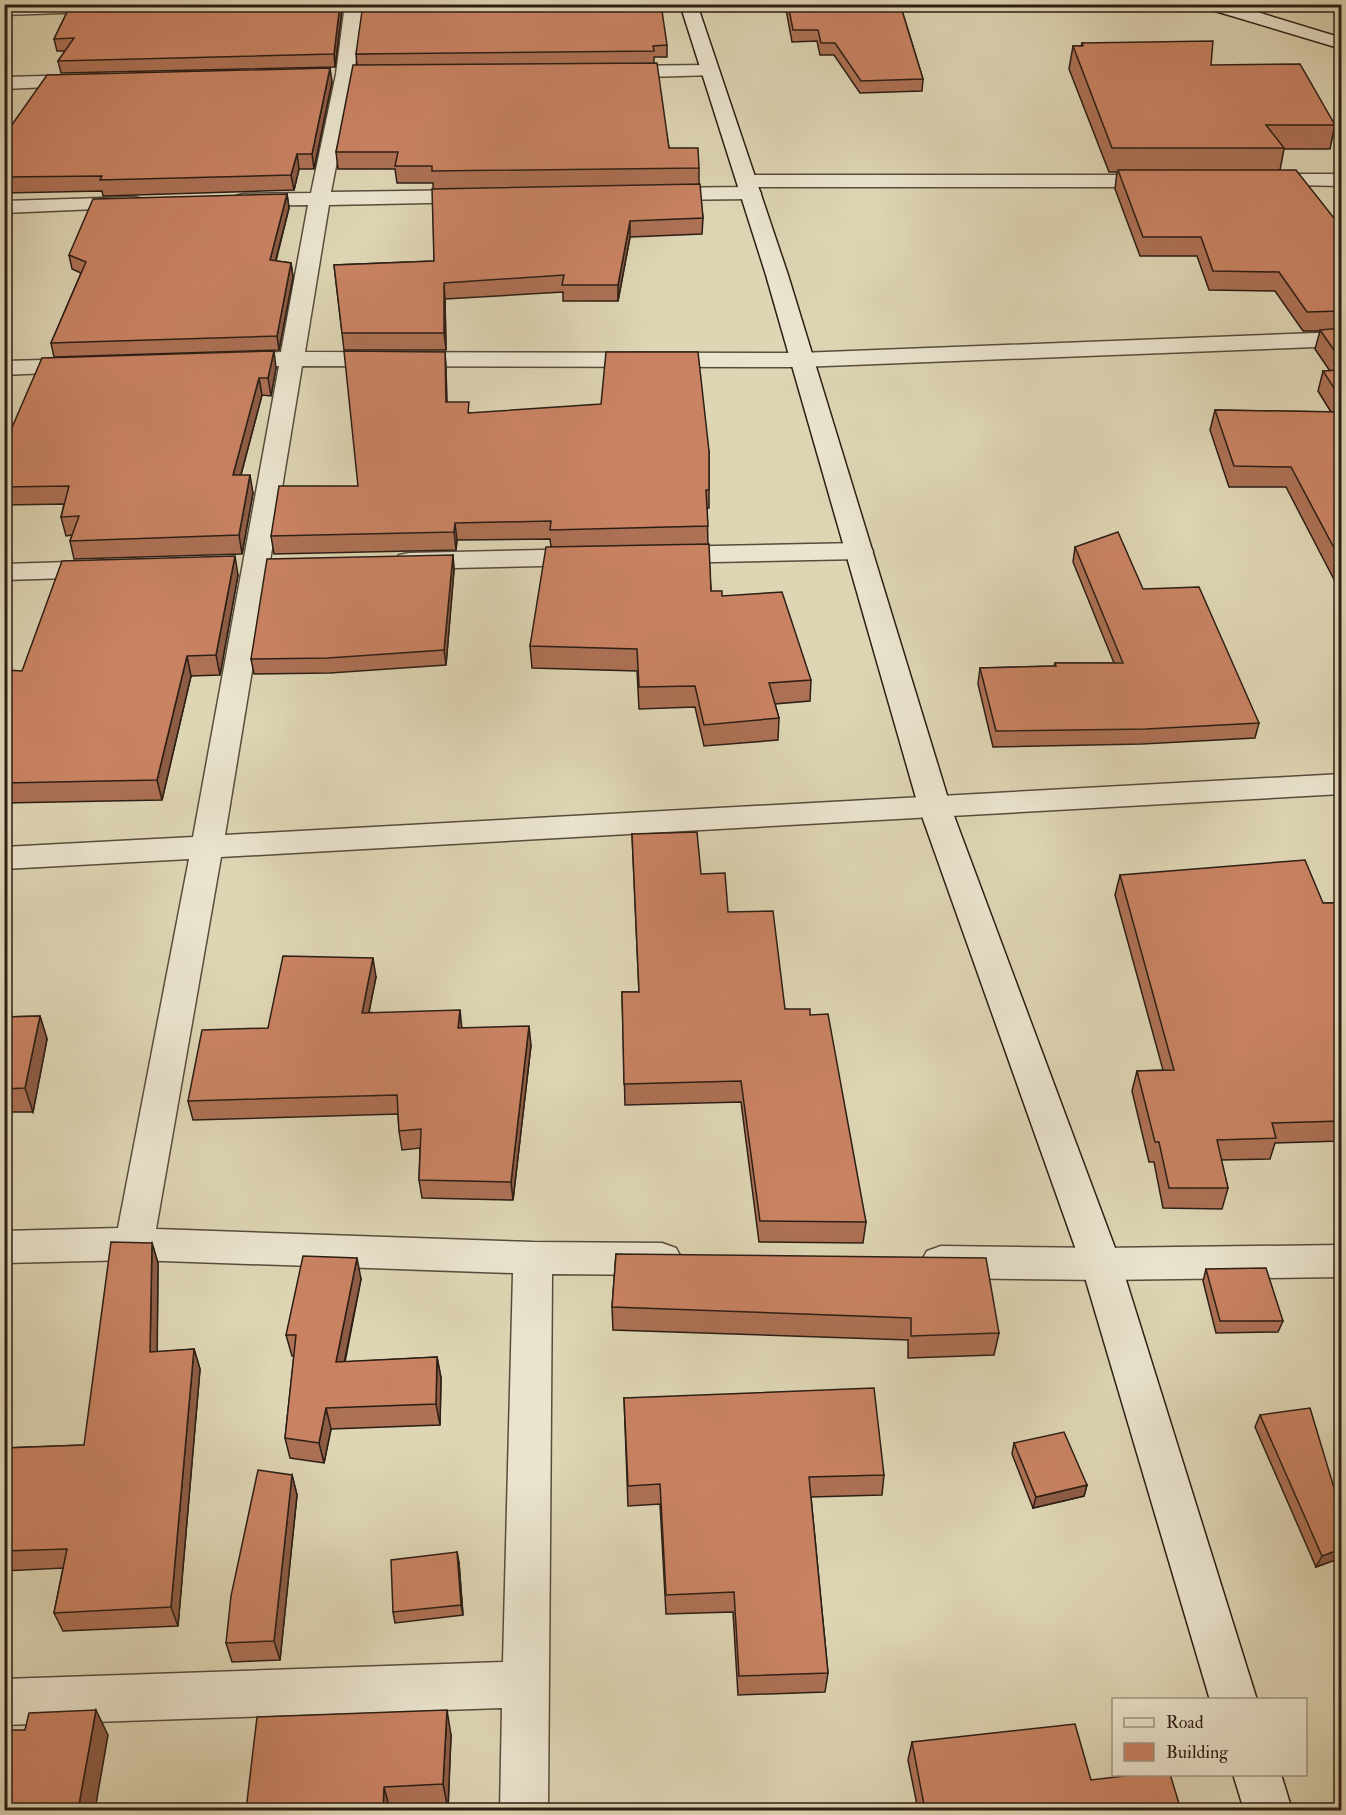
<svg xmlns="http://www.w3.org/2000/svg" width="1346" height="1815" font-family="'IM FELL Double Pica',serif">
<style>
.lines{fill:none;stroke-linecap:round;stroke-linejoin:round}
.minor-casing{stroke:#584c3d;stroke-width:3}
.secondary-casing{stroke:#2c1e15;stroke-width:3}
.minor{fill:#eae4ce;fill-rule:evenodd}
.secondary{fill:#eae4ce;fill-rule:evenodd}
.wall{fill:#ad7155;stroke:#2c1e15;stroke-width:1.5}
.shaded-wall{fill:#8d5c45;stroke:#2c1e15;stroke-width:1.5}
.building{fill:#c98363;stroke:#2c1e15;stroke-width:1.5}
</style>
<rect width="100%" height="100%" fill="#ded5b4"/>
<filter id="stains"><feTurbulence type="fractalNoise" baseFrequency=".00333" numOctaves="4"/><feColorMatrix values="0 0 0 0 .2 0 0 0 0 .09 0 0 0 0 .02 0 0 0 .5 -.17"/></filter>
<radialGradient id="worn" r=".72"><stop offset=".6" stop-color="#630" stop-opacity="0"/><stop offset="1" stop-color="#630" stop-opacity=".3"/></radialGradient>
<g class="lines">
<defs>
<g id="minor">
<polygon points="186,4 178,9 4,15 4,5"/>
<polygon points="345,4 363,4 354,74 331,192 477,190 484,192 487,196 484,200 477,202 329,205 305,352 800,353 1342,332 1342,346 800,367 302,366 225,835 1342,774 1342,794 221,857 156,1229 533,1242 662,1243 676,1248 682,1259 676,1270 662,1275 552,1274 548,1810 500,1810 502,1708 4,1725 4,1679 503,1662 513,1273 134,1260 4,1263 4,1231 118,1228 189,859 4,869 4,847 193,837 279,366 231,368 223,366 219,361 223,356 281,352 308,205 243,206 236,204 233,200 236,196 243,194 311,193 336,74"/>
<polygon points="709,65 715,67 718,71 715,75 614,78 607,76 605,72 607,68 614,66"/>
<polygon points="86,75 93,77 95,81 93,85 4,89 4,77"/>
<polygon points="1259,174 1342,174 1342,186 1252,184 1249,180 1252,176"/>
<polygon points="747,175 1160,175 1167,177 1170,181 1167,185 1160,187 752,187 758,189 761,193 758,197 751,199 657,200 650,198 647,194 650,190 657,188 746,187 740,185 737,181 740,177"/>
<polygon points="135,197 142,199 145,203 142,207 4,213 4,201"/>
<polygon points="84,359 92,361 96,366 92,371 4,375 4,361"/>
<polygon points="860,543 869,545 873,551 869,557 860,559 664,563 655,561 651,555 655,549 664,547"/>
<polygon points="588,549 598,551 601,557 598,563 588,565 409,569 399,567 396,561 399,555 409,553"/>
<polygon points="103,561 113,563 117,569 113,575 103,577 4,580 4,564"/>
<polygon points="1342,1245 1342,1277 1101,1280 941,1278 927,1273 921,1262 927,1251 941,1246 1101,1248"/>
</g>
<g id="secondary">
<polygon points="680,4 697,4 788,275 950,805 1121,1264 1257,1700 1210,1700 1081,1264 918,805 766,275"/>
<polygon points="1203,4 1231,4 1342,38 1342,49 1205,8"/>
<polygon points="1233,1774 1281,1774 1292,1810 1244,1810"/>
</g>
</defs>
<use href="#minor" class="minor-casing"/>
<use href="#secondary" class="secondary-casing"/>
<use href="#minor" class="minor"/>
<use href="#secondary" class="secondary"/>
</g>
<g class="wall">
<polygon points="71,4 342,4 342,9 335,67 61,73 58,61 65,51 57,51 54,39"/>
<polygon points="785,4 900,4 923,79 922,91 860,93 834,55 820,55 817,41 792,42"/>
<polygon points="1082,43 1211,65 1335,125 1330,149 1284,149 1280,170 1341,227 1341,593 1286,487 1229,487 1210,430 1215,410 1331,412 1318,391 1323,371 1330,371 1315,349 1320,331 1303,331 1275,291 1209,290 1197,256 1140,256 1115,189 1117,172 1109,172 1069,69 1073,46 1081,46"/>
<polygon points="667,45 667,57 654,57 654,63 669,148 699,168 699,184 703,218 702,234 630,237 618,301 563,301 563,292 445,299 446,350 344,350 334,265 434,261 433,183 397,183 395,169 338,169 336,152 357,65 356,54"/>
<polygon points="332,82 314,169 299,169 294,190 103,196 102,191 4,193 4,136"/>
<polygon points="287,194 289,208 276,261 291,263 293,277 279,350 54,357 51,343 81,273 72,269 69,255"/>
<polygon points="445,352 446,369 447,402 470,413 709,451 709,508 707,508 708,544 711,591 722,596 811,680 810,701 775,704 779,718 778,740 704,746 695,707 639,709 637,671 532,668 530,646 551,547 550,539 457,540 456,550 274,554 271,536 358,486"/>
<polygon points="276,368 271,396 262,395 241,475 253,493 242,554 74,559 70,541 72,535 66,536 61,517 64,504 4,505 4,446"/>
<polygon points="1075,547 1143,589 1259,723 1255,738 1142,744 993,747 978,684 980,668 1054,666 1055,663 1114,663 1073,562"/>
<polygon points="453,555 454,570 446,665 330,673 254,674 251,659"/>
<polygon points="238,575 220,675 191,676 162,800 4,803 4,670 22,671"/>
<polygon points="632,834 701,874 728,912 785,1009 810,1015 866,1222 863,1243 759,1242 741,1102 625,1105 622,992 639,992"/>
<polygon points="1120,875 1323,903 1341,903 1341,1141 1275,1143 1270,1159 1221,1160 1228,1188 1222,1209 1163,1208 1154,1162 1149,1162 1132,1091 1137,1071 1163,1070 1115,895"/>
<polygon points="376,977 369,1012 461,1028 531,1045 513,1200 422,1198 419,1180 420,1148 402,1150 399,1131 398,1114 193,1120 188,1101 268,1028"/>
<polygon points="40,1016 47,1039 33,1112 4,1112 4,1017"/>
<polygon points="152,1243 158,1263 157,1352 194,1349 200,1369 178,1626 63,1631 54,1613 63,1568 4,1571 4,1448 84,1445"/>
<polygon points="616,1254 999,1333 994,1355 908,1358 908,1340 613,1330 612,1307"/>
<polygon points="1206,1269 1283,1321 1278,1332 1216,1333 1203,1281"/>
<polygon points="361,1279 345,1362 437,1357 441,1378 440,1425 331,1429 324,1463 290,1458 285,1438 294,1356 292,1356 286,1335"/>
<polygon points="624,1398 884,1475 882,1495 811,1497 828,1673 825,1692 738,1695 733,1612 666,1614 660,1504 628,1506"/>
<polygon points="1260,1415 1341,1511 1341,1558 1316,1567 1255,1427"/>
<polygon points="1014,1443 1087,1485 1084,1496 1033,1508 1012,1454"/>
<polygon points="292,1475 297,1495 280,1660 232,1662 226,1643"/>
<polygon points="457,1552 459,1563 463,1615 395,1623 393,1612"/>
<polygon points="451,1735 448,1809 415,1810 246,1810"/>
<polygon points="912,1742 1091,1780 1181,1810 918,1810 908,1760"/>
</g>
<g class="shaded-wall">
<polygon points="340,4 342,4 342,9 335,67 334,54"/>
<polygon points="330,68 332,82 314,169 312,154"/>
<polygon points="297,154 299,169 294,190 291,175"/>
<polygon points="287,194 289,208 272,274 270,260"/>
<polygon points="630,221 630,237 618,301 618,285"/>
<polygon points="291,263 293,277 279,350 277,336"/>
<polygon points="444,283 445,299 446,350 444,333"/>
<polygon points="274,351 276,368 271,396 268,378"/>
<polygon points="445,352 446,369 447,419 446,402"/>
<polygon points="259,378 262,395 236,493 233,475"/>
<polygon points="250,475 253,493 242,554 239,535"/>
<polygon points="455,523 457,540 456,550 454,532"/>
<polygon points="453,555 454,570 446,665 444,650"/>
<polygon points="235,556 238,575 220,675 216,655"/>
<polygon points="187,656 191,676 162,800 157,780"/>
<polygon points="373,958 376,977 365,1031 362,1013"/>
<polygon points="460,1010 462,1029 458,1028"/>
<polygon points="40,1016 47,1039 33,1112 25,1088"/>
<polygon points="529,1026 531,1045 513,1200 511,1182"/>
<polygon points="152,1243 158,1263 157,1372 150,1352"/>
<polygon points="357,1258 361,1279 340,1383 336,1362"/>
<polygon points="194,1349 200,1369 178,1626 171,1607"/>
<polygon points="437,1357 441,1378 440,1425 436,1404"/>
<polygon points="326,1408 331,1429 324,1463 319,1443"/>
<polygon points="292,1475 297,1495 280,1660 274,1641"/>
<polygon points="1087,1485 1084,1496 1033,1508 1036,1497"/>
<polygon points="1341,1549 1341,1558 1316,1567 1322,1556"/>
<polygon points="457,1552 459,1563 463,1615 461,1605"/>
<polygon points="96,1710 108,1735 95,1810 78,1810"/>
<polygon points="447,1710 451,1735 448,1809 443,1784"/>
<polygon points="384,1787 390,1810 383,1810"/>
</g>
<g class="building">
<polygon points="71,4 340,4 334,54 58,61 74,38 54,39"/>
<polygon points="363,4 661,4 667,45 653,46 654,51 356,54"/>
<polygon points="788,4 900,4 923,79 861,81 835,43 821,43 818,30 793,30"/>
<polygon points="1213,41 1211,65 1300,64 1335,125 1266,125 1284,148 1112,148 1073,46 1083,46 1082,43"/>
<polygon points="657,63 669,148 698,148 699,168 432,171 432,166 395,166 398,152 336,152 353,65"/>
<polygon points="330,68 312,154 297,154 291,175 100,180 102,176 4,177 4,136 47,75"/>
<polygon points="1118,170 1296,170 1341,227 1341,311 1307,312 1279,272 1213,271 1201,237 1143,237"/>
<polygon points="700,184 703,218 630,221 618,285 562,285 564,275 444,283 444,333 342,333 334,265 434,261 432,189"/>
<polygon points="287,194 270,260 291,263 277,336 51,343 86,262 69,255 93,199"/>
<polygon points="1341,328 1341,360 1320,330"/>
<polygon points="274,351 268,378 259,378 233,475 250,475 239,535 70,541 79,516 61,517 69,486 4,487 4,446 42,358"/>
<polygon points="344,351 445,352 446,402 469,402 468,413 601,404 606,352 698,352 709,451 709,490 706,490 708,526 550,530 551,521 455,523 454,532 271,536 279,486 358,486"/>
<polygon points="1341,370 1341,399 1323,371"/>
<polygon points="1215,410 1341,412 1341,561 1291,467 1234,466"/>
<polygon points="1118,532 1143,589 1199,587 1259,723 1146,729 996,731 980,668 1056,666 1055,663 1123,663 1075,547"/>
<polygon points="709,544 711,591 722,591 722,596 782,592 811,680 769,683 779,718 704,725 695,686 639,687 637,649 530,646 546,547"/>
<polygon points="453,555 444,650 328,658 251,659 267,559"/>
<polygon points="235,556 216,655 187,656 157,780 4,783 4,670 22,671 62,561"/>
<polygon points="697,832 701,874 725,873 728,912 773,911 785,1009 810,1009 810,1015 828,1014 866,1222 760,1221 741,1081 624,1084 622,992 639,992 632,834"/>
<polygon points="1305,860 1323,903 1341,903 1341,1121 1272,1123 1276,1138 1217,1140 1228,1188 1169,1188 1159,1142 1155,1142 1137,1071 1174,1070 1120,875"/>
<polygon points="283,956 373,958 362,1013 460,1010 458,1028 529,1026 511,1182 419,1180 421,1129 399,1131 397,1095 188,1101 202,1030 268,1028"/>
<polygon points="40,1016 25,1088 4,1089 4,1017"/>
<polygon points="111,1242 152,1243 150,1352 194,1349 171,1607 54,1613 67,1549 4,1551 4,1448 84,1445"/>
<polygon points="616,1254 986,1258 999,1333 911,1336 911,1318 612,1307"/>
<polygon points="303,1256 357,1258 336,1362 437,1357 436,1404 326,1408 319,1443 285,1438 296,1335 286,1335"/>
<polygon points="1266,1268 1283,1321 1220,1321 1206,1269"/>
<polygon points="874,1388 884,1475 809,1477 828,1673 739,1676 734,1592 666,1595 660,1484 628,1486 624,1398"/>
<polygon points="1310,1408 1341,1511 1341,1549 1322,1556 1260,1415"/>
<polygon points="1064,1432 1087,1485 1036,1497 1014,1443"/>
<polygon points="258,1470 292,1475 274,1641 226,1643 231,1596"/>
<polygon points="457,1552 461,1605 393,1612 391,1560"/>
<polygon points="96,1710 78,1810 4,1810 4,1730 25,1730 29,1713"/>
<polygon points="447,1710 443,1784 384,1787 383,1810 246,1810 257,1717"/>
<polygon points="1075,1724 1091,1780 1140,1774 1170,1774 1181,1810 925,1810 912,1742"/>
</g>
<rect width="1346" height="1815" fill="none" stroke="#ded5b4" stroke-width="24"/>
<rect x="6" y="6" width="1334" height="1803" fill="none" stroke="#2c1e15" stroke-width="3"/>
<rect x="12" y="12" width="1322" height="1791" fill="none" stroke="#2c1e15" stroke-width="1.5"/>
<rect x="1112" y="1698" width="195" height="78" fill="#eae4ce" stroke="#9e9584" stroke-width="1.5"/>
<rect x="1124" y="1718" width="30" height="9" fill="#eae4ce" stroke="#9e9584" stroke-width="1.5"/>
<text x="1166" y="1728" font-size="18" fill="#2c1e15">Road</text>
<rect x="1124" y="1743" width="30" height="18" fill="#c98363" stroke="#9e9584" stroke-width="1.5"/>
<text x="1166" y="1758" font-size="18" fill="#2c1e15">Building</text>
<rect width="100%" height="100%" filter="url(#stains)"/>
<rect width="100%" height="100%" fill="url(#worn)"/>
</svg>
